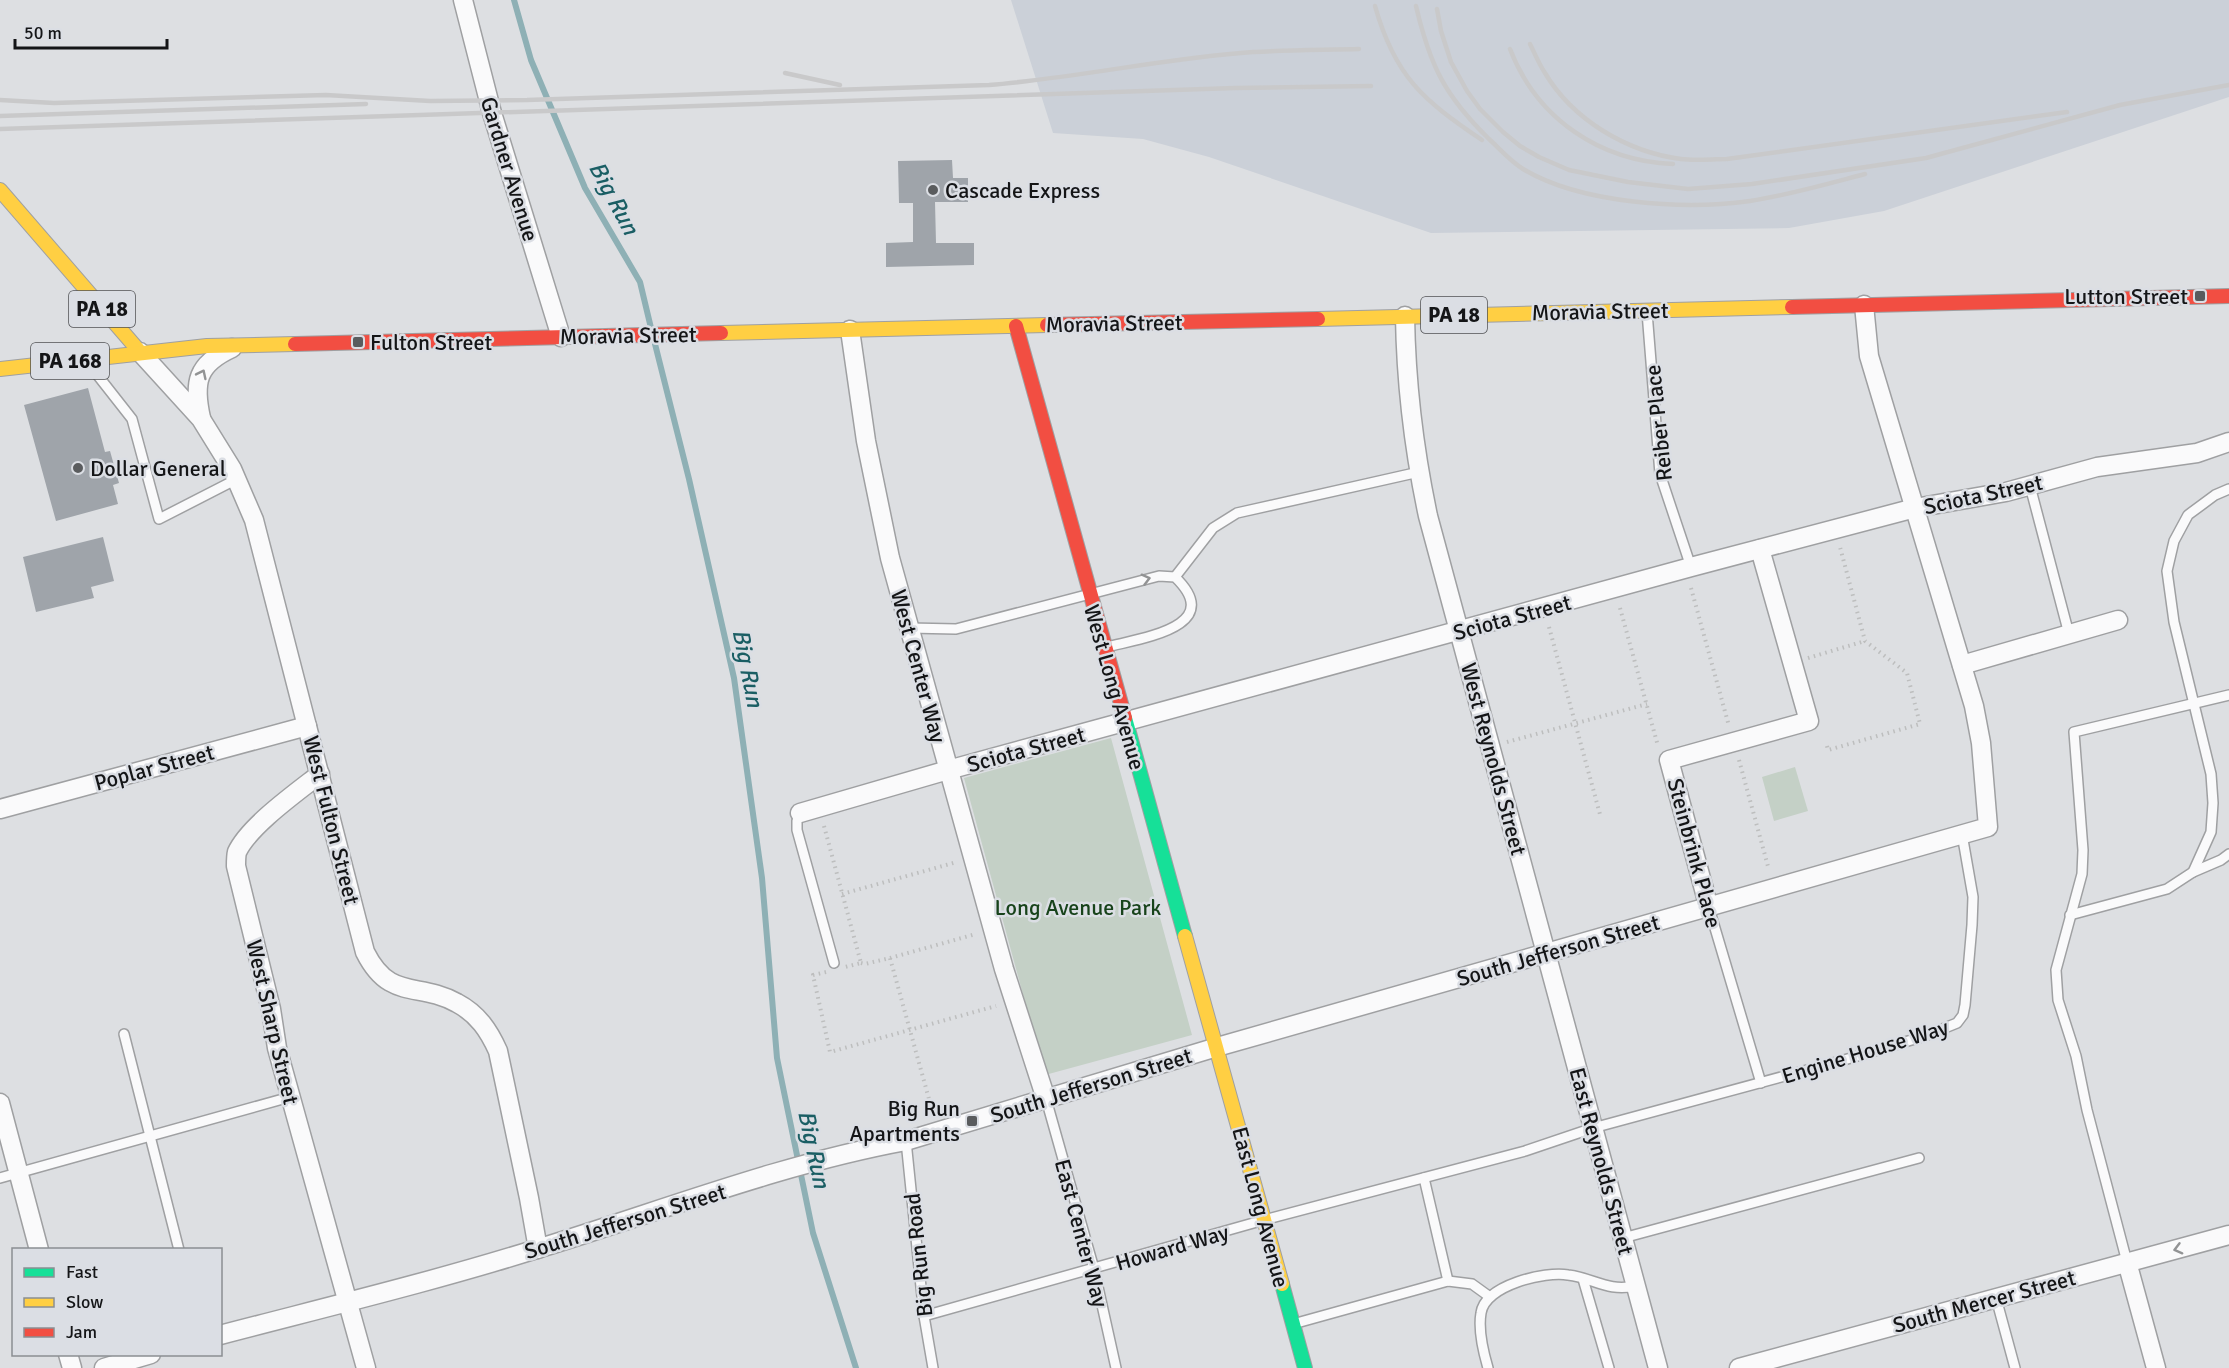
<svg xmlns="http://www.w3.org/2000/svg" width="2229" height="1368" font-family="Signika,sans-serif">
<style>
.built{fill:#cbd0d8}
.green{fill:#c4d0c6}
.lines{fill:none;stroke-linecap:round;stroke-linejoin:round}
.stream{stroke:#8eb0b5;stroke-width:6}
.building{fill:#9fa4aa}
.lane-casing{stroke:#9fa0a2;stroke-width:12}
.street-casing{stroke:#9fa0a2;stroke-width:21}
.fast-casing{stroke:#9fa0a2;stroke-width:16}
.slow-casing{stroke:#9fa0a2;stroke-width:16}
.jam-casing{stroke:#9fa0a2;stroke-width:16}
.path{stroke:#bdbebe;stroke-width:4;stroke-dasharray:1.5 4.5;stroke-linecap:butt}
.lane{stroke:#fafafb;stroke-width:9}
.street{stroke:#fafafb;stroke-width:18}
.fast{stroke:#16e098;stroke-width:14}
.slow{stroke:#ffcf43;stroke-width:14}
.jam{stroke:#f24e42;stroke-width:14}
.rail{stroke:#c9c9ca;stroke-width:4.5}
.oneway{stroke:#929394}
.poi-dot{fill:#5a5c5e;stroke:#dbdee4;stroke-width:2}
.labels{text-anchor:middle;stroke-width:5;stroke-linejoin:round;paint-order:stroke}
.shield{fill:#dbdee4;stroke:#505154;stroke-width:1.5}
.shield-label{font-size:21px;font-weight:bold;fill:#141517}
.street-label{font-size:22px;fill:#141517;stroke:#dbdee4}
.poi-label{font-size:22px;fill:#141517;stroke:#dbdee4;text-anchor:start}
.park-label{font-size:22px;fill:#18431b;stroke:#dbdee4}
.water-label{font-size:24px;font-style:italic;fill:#1a5e64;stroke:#dbdee4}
</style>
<rect width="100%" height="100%" fill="#dddfe2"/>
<polygon class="built" points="1011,0 2229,0 2229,97 1884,211 1789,228 1431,233 1209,157 1143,139 1053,133"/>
<g class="green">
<polygon points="1111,738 1192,1035 1045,1075 964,778"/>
<polygon points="1795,767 1808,811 1774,821 1762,777"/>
</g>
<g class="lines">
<g class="stream">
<polyline points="514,0 531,60 585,188 640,282 651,328"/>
<polyline points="655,344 689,479 734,678 762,878 777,1058 813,1233 856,1368"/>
</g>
</g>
<g class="building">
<polygon points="952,160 953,178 968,178 968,202 935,202 936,243 974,243 974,265 886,267 886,243 913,242 913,203 899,203 898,161"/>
<polygon points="88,388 105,452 110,451 119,483 113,485 118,504 56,521 24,405"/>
<polygon points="103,537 114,581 91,587 94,598 36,612 23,557"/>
</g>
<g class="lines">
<defs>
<g id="lane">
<polyline points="1647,312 1660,474 1691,567"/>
<polyline points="88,363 132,419 159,519 237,479"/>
<polyline points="2030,486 2069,634"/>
<polyline points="1175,577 1213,528 1237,513 1419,472"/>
<path d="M909 628 956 629 1159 576 1175 577C1227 627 1141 638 1107 647"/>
<polyline points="800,813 797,821 797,830 834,963"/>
<polyline points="2193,872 2221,860 2229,854"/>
<polyline points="1709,908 1761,1083"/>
<polyline points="2070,915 2167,889 2193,872 2211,832 2213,803 2211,774 2174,622 2167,571 2174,541 2188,515 2215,495 2229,489"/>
<polyline points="124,1034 179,1250"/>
<polyline points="1046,1099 1094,1269 1116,1368"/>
<polyline points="906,1141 924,1316 933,1368"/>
<polyline points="0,1178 290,1097"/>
<polyline points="1424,1178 1448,1281"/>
<polyline points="1623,1238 1919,1158"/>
<polyline points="2127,1262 2087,1110 2076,1056 2058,1000 2056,970 2082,874 2083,850 2074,732 2229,695"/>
<polyline points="1583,1279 1609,1368"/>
<polyline points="1996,1298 2015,1368"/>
<polyline points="924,1316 1264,1220 1525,1151 1593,1128 1844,1060 1925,1036 1957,1023 1963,1015 1965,1005 1972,925 1973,897 1962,834"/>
<polyline points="1293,1324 1448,1281 1472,1284 1490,1297"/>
<path d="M1488 1368C1483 1351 1478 1330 1481 1313 1485 1285 1545 1271 1568 1275 1594 1278 1607 1292 1635 1286"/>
</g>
<g id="street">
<polyline points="463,0 492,113 561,337"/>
<path d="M1405 316C1406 384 1414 450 1428 516L1658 1368"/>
<polyline points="850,330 866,441 890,558 1004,969 1046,1099"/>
<path d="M140 352 201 419 232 469 254 520 365 952C390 1002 418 981 457 1003 478 1014 489 1031 498 1051L529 1198 538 1249"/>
<path d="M201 418C193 382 197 364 232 348"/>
<polyline points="1962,665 2118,620"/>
<path d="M320 774C297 792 249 826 237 852 236 856 236 862 236 866L271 1009 277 1048 366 1368"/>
<polyline points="0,809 307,726"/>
<polyline points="800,813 948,770 1691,567 1915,508 2006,492 2097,467 2197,453 2229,442"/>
<polyline points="1709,908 1669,760 1809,721 1760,549"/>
<polyline points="0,1103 39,1250"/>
<polyline points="2127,1262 2156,1368"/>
<path d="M220 1335C327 1307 435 1281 540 1248 661 1211 781 1164 906 1141L1217 1047 1988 827 1981 743 1974 706 1869 356 1864 305"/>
<polyline points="68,1354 72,1368"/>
<polyline points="104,1368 151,1354"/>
<polyline points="1739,1368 2229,1235"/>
</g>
<g id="fast">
<polyline points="1125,718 1185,936"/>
<polyline points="1282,1284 1305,1368"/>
</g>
<g id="slow">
<polyline points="0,190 140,352"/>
<polyline points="1318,319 1792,307"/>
<polyline points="721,333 1047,325"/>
<polyline points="0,369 207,346 295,344"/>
<polyline points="1185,936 1282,1284"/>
</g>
<g id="jam">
<polyline points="1792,307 2229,296"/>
<polyline points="1047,325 1318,319"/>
<polyline points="1016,326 1125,718"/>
<polyline points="295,344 721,333"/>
</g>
</defs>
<use href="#lane" class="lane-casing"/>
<use href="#street" class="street-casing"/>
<use href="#fast" class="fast-casing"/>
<use href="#slow" class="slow-casing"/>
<use href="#jam" class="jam-casing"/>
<g class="path">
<polyline points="1691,588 1729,726"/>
<polyline points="1620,608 1658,746"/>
<polyline points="1549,627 1601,818"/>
<polyline points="1808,658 1865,641"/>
<polyline points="1507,742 1647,704"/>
<polyline points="1827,746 1828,750 1920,724 1907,673 1865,641 1840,547"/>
<polyline points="1739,760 1769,870"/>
<polyline points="824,826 861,963 845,967"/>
<polyline points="842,894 957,862"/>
<polyline points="890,958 976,934"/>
<polyline points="861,963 865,964 890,958 929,1099"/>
<polyline points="826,972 813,975 830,1052 996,1006"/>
</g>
<use href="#lane" class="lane"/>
<use href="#street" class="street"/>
<use href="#fast" class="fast"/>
<use href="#slow" class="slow"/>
<use href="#jam" class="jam"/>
<g class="rail">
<path d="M1375 6C1395 77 1423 100 1482 140"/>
<path d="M1416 6C1430 66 1445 96 1489 139 1500 149 1510 161 1523 169 1581 204 1684 210 1750 201 1789 195 1827 184 1865 174"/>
<polyline points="1437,9 1441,31 1451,62 1467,91 1480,109 1503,132 1520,146 1539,157 1569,170 1628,182 1688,189 1752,184 1926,158 2120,105 2229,85"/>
<path d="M1530 44C1535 54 1539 64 1545 73 1573 120 1627 152 1681 159 1696 161 1712 159 1727 159L2067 112"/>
<path d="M1510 49C1537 119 1600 161 1673 164"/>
<polyline points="785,73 840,85"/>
<path d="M0 100 54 103 326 95 430 101 527 100 989 85C1077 78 1165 58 1253 52 1288 50 1324 50 1359 49"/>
<polyline points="0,116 366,104"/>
<polyline points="0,129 1235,88 1371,86"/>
</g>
</g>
<defs><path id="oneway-chevron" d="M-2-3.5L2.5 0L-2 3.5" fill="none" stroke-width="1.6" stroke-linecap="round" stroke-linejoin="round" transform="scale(1.5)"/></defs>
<g class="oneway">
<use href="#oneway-chevron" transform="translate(202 374) rotate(-64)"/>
<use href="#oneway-chevron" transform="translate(1146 579) rotate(-15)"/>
<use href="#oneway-chevron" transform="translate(2178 1249) rotate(165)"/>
</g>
<g class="poi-dot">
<circle cx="933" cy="190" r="6"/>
<rect x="2194" y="290" width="12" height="12" rx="3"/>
<rect x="352" y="336" width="12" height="12" rx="3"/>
<circle cx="78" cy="468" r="6"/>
<rect x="966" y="1115" width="12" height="12" rx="3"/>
</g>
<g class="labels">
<g class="shield">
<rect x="69" y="291" width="66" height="36" rx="4.5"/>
<rect x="1421" y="297" width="66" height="36" rx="4.5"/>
<rect x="31" y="343" width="78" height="36" rx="4.5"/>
</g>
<g class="shield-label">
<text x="102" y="316">PA 18</text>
<text x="1454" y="322">PA 18</text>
<text x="70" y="368">PA 168</text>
</g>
<g class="street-label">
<text transform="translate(510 169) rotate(73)" y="8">Gardner Avenue</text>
<text transform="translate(1600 311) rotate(-1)" y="8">Moravia Street</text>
<text transform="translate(1114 323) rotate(-1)" y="8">Moravia Street</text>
<text transform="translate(628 335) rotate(-1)" y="8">Moravia Street</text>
<text transform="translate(1658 423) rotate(-96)" y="8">Reiber Place</text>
<text transform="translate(1983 494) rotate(-12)" y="8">Sciota Street</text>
<text transform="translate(1512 617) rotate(-15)" y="8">Sciota Street</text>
<text transform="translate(919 666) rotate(75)" y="8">West Center Way</text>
<text transform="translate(1115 687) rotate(74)" y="8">West Long Avenue</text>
<text transform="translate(1026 749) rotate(-15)" y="8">Sciota Street</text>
<text transform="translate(1494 759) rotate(75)" y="8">West Reynolds Street</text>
<text transform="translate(154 767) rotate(-15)" y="8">Poplar Street</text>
<text transform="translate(332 820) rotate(76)" y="8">West Fulton Street</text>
<text transform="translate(1695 853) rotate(75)" y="8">Steinbrink Place</text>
<text transform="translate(1558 950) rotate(-16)" y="8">South Jefferson Street</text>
<text transform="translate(273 1022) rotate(77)" y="8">West Sharp Street</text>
<text transform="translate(1865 1051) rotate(-17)" y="8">Engine House Way</text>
<text transform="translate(1091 1085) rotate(-17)" y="8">South Jefferson Street</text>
<text transform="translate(1602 1161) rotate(75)" y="8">East Reynolds Street</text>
<text transform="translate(1261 1207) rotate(75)" y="8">East Long Avenue</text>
<text transform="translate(625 1221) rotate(-17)" y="8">South Jefferson Street</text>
<text transform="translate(1082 1233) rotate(75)" y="8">East Center Way</text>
<text transform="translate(1172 1247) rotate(-16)" y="8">Howard Way</text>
<text transform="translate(918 1255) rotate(-96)" y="8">Big Run Road</text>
<text transform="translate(1984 1301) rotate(-15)" y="8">South Mercer Street</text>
</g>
<g class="poi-label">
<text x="945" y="198">Cascade Express</text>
<text x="2188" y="304" text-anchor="end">Lutton Street</text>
<text x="370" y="350">Fulton Street</text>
<text x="90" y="476">Dollar General</text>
<text x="960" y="1116" text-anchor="end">Big Run<tspan x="960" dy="25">Apartments</tspan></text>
</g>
<g class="park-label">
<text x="1078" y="915">Long Avenue Park</text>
</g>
<g class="water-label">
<text transform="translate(614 198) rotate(62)" y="8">Big Run</text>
<text transform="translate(748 668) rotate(79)" y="8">Big Run</text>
<text transform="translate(814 1149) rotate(78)" y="8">Big Run</text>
</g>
</g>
<rect x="12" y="1248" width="210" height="108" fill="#dbdee4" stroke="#8b8e92" stroke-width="1.5"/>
<rect x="24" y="1268" width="30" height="9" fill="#16e098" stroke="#8b8e92" stroke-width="1.5"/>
<text x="66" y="1278" font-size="18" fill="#141517">Fast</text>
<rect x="24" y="1298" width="30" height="9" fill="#ffcf43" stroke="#8b8e92" stroke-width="1.5"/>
<text x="66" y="1308" font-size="18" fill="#141517">Slow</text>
<rect x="24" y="1328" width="30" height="9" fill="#f24e42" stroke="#8b8e92" stroke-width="1.5"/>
<text x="66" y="1338" font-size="18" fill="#141517">Jam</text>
<path d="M15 39v9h152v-9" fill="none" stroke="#141517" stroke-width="3"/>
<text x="24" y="39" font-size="18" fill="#141517" stroke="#dbdee4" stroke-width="4.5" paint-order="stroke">50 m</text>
</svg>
